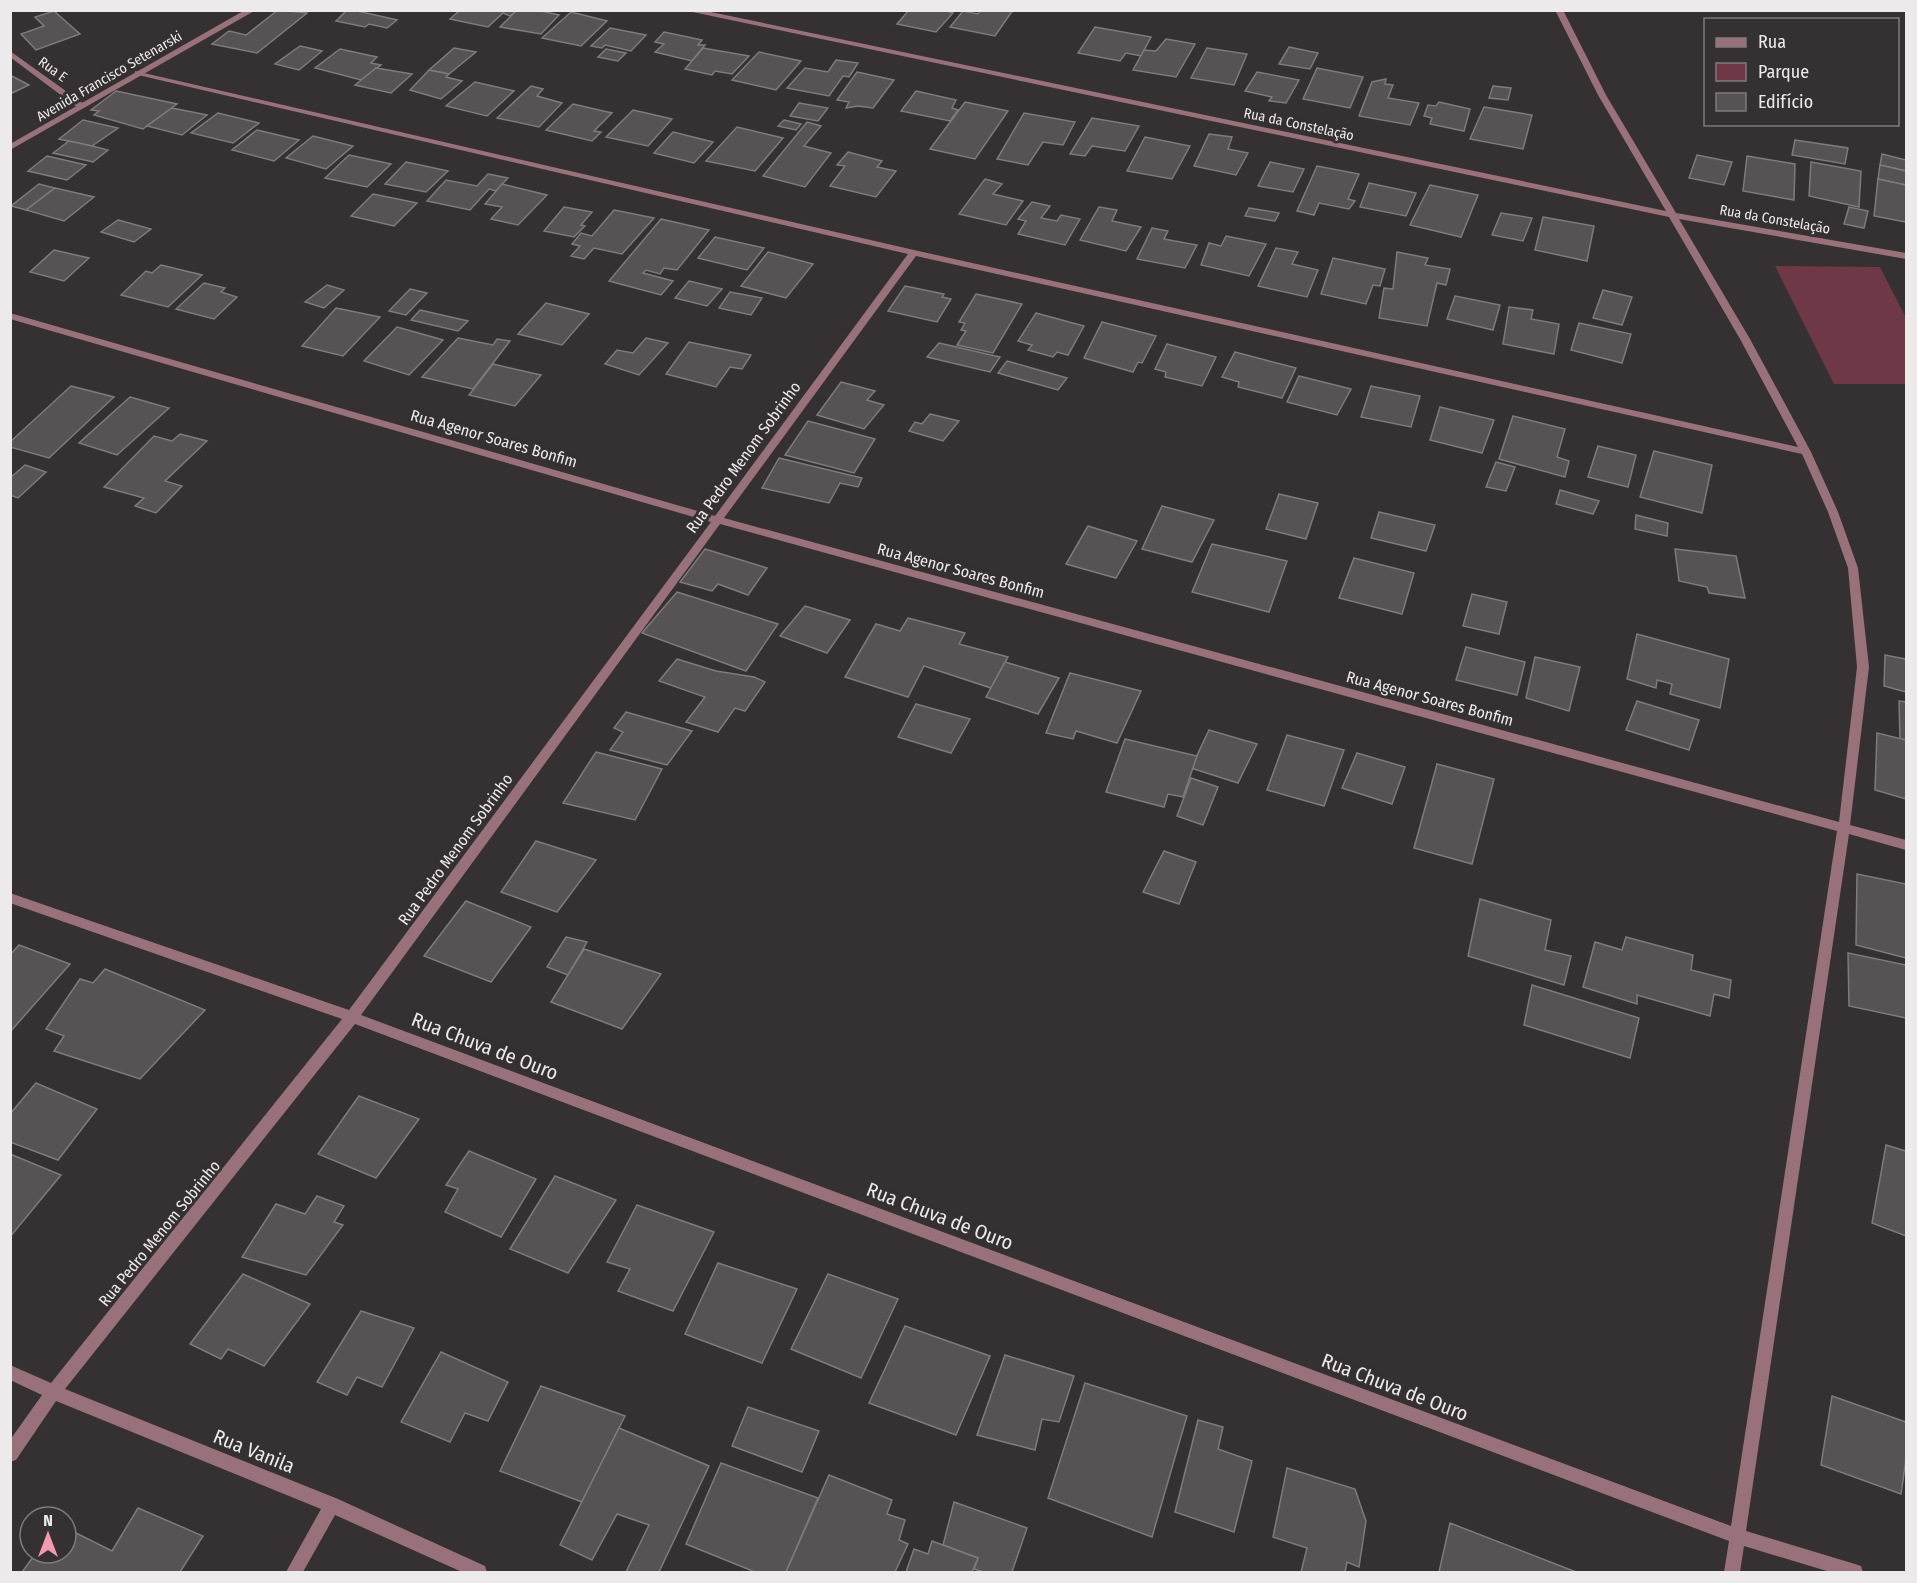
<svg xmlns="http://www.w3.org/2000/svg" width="1917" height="1583" font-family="'Fira Sans Condensed',sans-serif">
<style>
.green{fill:#6f3846}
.building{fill:#575253;stroke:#7f7a7b;stroke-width:1.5}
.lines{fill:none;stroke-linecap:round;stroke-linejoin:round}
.minor{fill:#99717a;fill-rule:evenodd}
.tertiary{fill:#99717a;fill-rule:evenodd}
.labels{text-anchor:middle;stroke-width:6;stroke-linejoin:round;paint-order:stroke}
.far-street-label{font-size:14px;fill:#edeaeb;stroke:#353031}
.street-label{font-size:16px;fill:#edeaeb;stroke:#353031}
.near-street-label{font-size:20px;fill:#edeaeb;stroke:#353031}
</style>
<rect width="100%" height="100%" fill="#353031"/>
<polygon class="green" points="1775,266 1880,267 1906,318 1906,384 1834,384"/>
<g class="building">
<polygon points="278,10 307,13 257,53 212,44 229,31 246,35"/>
<polygon points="347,10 353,10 397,20 387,28 369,24 365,27 336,21"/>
<polygon points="460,10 517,10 510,16 503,13 488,27 450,19"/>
<polygon points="517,10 536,10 559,15 541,34 500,27"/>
<polygon points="909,10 943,10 953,13 936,32 897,24"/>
<polygon points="980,10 1013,10 995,36 950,27 963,11 978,14"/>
<polygon points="54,11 80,34 36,50 21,34 44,26 35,17"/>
<polygon points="571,12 607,21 581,46 542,38"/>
<polygon points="1095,27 1151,37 1141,56 1126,53 1120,61 1078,53"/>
<polygon points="610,28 646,35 631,51 605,45 602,48 591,46"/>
<polygon points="664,32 702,40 698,45 705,45 692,61 655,52 664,44 655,42"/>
<polygon points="1166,39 1195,44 1176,77 1133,70 1144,50 1156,51"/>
<polygon points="300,46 322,51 299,70 275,64"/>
<polygon points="1289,47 1318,53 1310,69 1279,64"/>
<polygon points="454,48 476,52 449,74 429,70"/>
<polygon points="703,48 749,56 732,74 715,71 712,75 685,69"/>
<polygon points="1207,48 1247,54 1234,85 1191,78"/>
<polygon points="340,49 377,57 371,63 381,65 361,80 315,68"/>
<polygon points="606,49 626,53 618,61 598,57"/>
<polygon points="759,52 801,61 776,90 732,80"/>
<polygon points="836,60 858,63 849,77 843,76 829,96 787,88 805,68 828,72"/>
<polygon points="376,68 412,74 391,93 355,85"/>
<polygon points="1317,68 1363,77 1350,108 1303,99"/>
<polygon points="429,70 449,74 446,77 462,81 441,99 410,90"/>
<polygon points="857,72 894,80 873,108 858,106 846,108 849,102 837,100"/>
<polygon points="1257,72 1299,80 1286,103 1269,101 1272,97 1245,91"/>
<polygon points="10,75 29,85 10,94"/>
<polygon points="1386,79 1385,84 1393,85 1388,98 1419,103 1410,125 1359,116 1372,82"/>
<polygon points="475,82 514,91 487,116 446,106"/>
<polygon points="531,86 543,89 537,96 562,103 539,127 497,118"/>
<polygon points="1493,86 1511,88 1508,100 1489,98"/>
<polygon points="116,91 177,104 143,129 94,115 99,111 91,110"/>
<polygon points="916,91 956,100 952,108 958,110 950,121 901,111"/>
<polygon points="965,102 1008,111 975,159 930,149"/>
<polygon points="1439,102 1470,109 1464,131 1430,124 1432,118 1424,116 1428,105 1436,106"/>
<polygon points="799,103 828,108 818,121 790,116"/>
<polygon points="573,104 612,113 594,131 601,132 592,141 546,130"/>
<polygon points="1484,107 1532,115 1523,149 1470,139"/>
<polygon points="172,108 207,115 182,135 147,126"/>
<polygon points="633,110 672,119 648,146 606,137"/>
<polygon points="218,113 259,123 233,143 191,133"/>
<polygon points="1024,113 1075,122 1063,145 1043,142 1028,165 997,159"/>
<polygon points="1092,118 1139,126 1125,151 1092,146 1085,156 1070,154"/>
<polygon points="83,120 118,128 92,146 59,139"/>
<polygon points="784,120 801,124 796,130 778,126"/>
<polygon points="807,122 821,126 804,146 831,153 805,187 763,176"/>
<polygon points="737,127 783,138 755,171 706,161"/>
<polygon points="257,130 299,140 274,161 232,150"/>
<polygon points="673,132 713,142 694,163 654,153"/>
<polygon points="1209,134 1232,137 1228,149 1248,153 1236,175 1194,166"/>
<polygon points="313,136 353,146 326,169 286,158"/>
<polygon points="1145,137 1190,146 1172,179 1127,171"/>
<polygon points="1795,140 1848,148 1845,164 1792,155"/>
<polygon points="69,141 92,146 108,150 93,162 53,153"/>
<polygon points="848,152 882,161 877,167 896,171 876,197 830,186 845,166 837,165"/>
<polygon points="1882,154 1906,160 1906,171 1880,165"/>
<polygon points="349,155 391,164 367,187 325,178"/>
<polygon points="1697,155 1732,162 1724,185 1689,178"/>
<polygon points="47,156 86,165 67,180 28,171"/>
<polygon points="1747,156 1795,164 1794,200 1743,191"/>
<polygon points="406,162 448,171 426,192 385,184"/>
<polygon points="1270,162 1304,169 1293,192 1258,186"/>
<polygon points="1811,162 1861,171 1859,207 1809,196"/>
<polygon points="1880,165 1906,171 1906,185 1878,179"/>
<polygon points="1317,166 1359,174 1348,199 1355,201 1349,209 1319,203 1314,215 1297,211"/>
<polygon points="488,174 508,178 496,191 489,189 470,210 427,201 446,180 477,186"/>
<polygon points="985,179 1002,184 993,194 1023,201 1006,225 959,214"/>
<polygon points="1878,179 1906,185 1906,222 1874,216"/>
<polygon points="1369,183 1416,193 1406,216 1360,207"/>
<polygon points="39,184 55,188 26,210 11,206"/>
<polygon points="502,184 547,195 518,225 491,219 502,207 485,204"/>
<polygon points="1430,185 1478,195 1461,237 1410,225"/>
<polygon points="55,188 94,197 64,221 26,210"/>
<polygon points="373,194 417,203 394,226 351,216"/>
<polygon points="1032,202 1050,206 1041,218 1057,221 1061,215 1080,219 1065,245 1018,234 1026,221 1018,219"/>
<polygon points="564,207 592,212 581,225 585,226 574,237 544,231"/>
<polygon points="1099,207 1117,210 1112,221 1141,227 1126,251 1080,240"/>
<polygon points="1849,207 1868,211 1864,228 1844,224"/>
<polygon points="1249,208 1279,213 1275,221 1245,216"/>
<polygon points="614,210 654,218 622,254 594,248 584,259 571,256 580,246 572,244 581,233 592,236"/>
<polygon points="1501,213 1532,218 1523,241 1492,235"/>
<polygon points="1543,217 1594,226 1587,261 1535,250"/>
<polygon points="661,219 709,230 677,270 664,268 660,274 646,270 643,273 673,281 661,295 609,281"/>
<polygon points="118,220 151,229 134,242 101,232"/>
<polygon points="1152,228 1168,231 1164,239 1197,245 1185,268 1137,259"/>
<polygon points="1226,236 1266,244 1249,276 1201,265 1209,243 1221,246"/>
<polygon points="715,237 764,248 747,270 698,258"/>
<polygon points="1276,248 1298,252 1292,264 1318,270 1307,297 1258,286"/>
<polygon points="54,250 89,258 64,281 30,272"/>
<polygon points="768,252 813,264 786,298 741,286"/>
<polygon points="1397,252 1428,258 1425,265 1450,269 1446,285 1437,283 1427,326 1379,318 1384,288 1393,289"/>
<polygon points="1333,258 1385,269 1380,286 1373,285 1366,304 1321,294"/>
<polygon points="161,265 202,275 168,307 121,295 146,271 152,273"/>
<polygon points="689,281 722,289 707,306 675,298"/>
<polygon points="204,283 225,288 221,292 237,297 214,319 176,309"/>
<polygon points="327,285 344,290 324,308 305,302"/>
<polygon points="905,286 944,294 942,297 951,299 937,322 888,311"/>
<polygon points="410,289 427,293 406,315 389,311"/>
<polygon points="1603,290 1632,297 1622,325 1593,318"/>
<polygon points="730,292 762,298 751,315 719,308"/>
<polygon points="976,294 1022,304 993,353 957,345 966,331 961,330 965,323 959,322"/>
<polygon points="1455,296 1500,305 1493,330 1447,319"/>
<polygon points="546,303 589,314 562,345 518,334"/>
<polygon points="1509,307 1533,310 1531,319 1559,324 1554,354 1503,344"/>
<polygon points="336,308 380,317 343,356 302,346"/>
<polygon points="420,310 468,321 458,331 411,320"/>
<polygon points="1036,313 1084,326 1068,355 1057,352 1053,357 1028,350 1032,345 1018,341"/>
<polygon points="1102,322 1156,336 1142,363 1138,362 1133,372 1084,358"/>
<polygon points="1579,323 1631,334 1622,363 1571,350"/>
<polygon points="397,327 443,340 409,375 364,361"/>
<polygon points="458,338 493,345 497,339 510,341 473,389 422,377"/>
<polygon points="646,338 668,343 639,375 605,364 617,350 633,353"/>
<polygon points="689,342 751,355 742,369 730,367 716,387 666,374"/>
<polygon points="939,343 1000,357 990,372 927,357"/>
<polygon points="1167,344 1216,357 1202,386 1165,377 1166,372 1155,369"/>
<polygon points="1235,352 1296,368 1282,398 1238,387 1239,382 1222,377"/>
<polygon points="1007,361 1067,378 1058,390 998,373"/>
<polygon points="493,364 541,375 515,406 469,395"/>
<polygon points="1299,376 1351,389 1337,415 1287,402"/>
<polygon points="841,382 875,391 867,400 884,405 864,429 817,415"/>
<polygon points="71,386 114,397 49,458 10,447 10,442"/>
<polygon points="1371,386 1420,396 1411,427 1361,417"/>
<polygon points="130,397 169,408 117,455 79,443"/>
<polygon points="1440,407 1494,420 1482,453 1430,440"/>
<polygon points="930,414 959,421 943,441 909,431 915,422 922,424"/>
<polygon points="1513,416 1565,429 1557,457 1569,461 1565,477 1499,459"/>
<polygon points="808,421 875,439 854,473 785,455"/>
<polygon points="180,434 207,441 165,481 182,486 156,513 135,506 144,498 104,487 154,436 172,441"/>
<polygon points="1598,446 1636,455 1628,487 1588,477"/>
<polygon points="1654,451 1712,465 1702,513 1640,497"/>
<polygon points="779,458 862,478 858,487 840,483 829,503 762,488"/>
<polygon points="1496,462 1515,467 1506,491 1486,487"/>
<polygon points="25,465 46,472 18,498 10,495 10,478"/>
<polygon points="1560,490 1599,501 1593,514 1556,504"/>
<polygon points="1279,494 1318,503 1306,539 1266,529"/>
<polygon points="1162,506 1214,520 1192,562 1142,549"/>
<polygon points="1379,512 1435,525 1426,551 1371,538"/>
<polygon points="1636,515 1668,523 1667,536 1635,529"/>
<polygon points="1088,526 1137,541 1116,578 1066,564"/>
<polygon points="1212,544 1287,561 1269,612 1192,592"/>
<polygon points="705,549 767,568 748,595 718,584 712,591 680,582"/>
<polygon points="1675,549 1736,556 1745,598 1709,593 1707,587 1679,581"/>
<polygon points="1354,558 1414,573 1402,614 1339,598"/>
<polygon points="677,592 778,624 746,671 642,633"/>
<polygon points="1472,594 1507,602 1499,634 1463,626"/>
<polygon points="805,606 850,620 827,653 780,636"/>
<polygon points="908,618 965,633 959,644 1008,657 991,688 924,666 908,697 845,677 876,624 900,631"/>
<polygon points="1637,634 1729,659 1720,708 1670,694 1672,684 1657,680 1656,688 1627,679"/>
<polygon points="1466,647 1525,662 1517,695 1456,680"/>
<polygon points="1885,655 1906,659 1906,692 1884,686"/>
<polygon points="1535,657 1580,667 1569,711 1526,698"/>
<polygon points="677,659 716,671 754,677 765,682 745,711 735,708 718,732 686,722 705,697 659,681"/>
<polygon points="1005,662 1059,678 1038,714 986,697"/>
<polygon points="1070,673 1141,691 1117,743 1076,731 1073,739 1046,733"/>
<polygon points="1637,701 1699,720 1689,750 1626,730"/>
<polygon points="1899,701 1906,702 1906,740 1900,739"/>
<polygon points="916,704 970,719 951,753 898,737"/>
<polygon points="626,712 692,731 667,765 610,750 623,732 614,728"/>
<polygon points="1209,730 1257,744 1238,783 1191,768"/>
<polygon points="1877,733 1906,740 1906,799 1875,790"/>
<polygon points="1287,735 1344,750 1324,806 1267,790"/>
<polygon points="1125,739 1197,756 1183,797 1168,794 1164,807 1106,792"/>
<polygon points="596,752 662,769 635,820 563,803"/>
<polygon points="1357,753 1405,767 1392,804 1342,788"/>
<polygon points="1437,764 1494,779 1472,864 1414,848"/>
<polygon points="1191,778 1218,787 1203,825 1177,816"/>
<polygon points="536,841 596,860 557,912 501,892"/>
<polygon points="1164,851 1196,862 1179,904 1143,892"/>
<polygon points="1857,874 1906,884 1906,958 1856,945"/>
<polygon points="1480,899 1551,920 1545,950 1571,956 1564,985 1468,956"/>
<polygon points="466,901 531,927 491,982 424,956"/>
<polygon points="566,937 587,942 568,975 547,967"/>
<polygon points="1626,937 1693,955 1691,970 1731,980 1729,998 1714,994 1710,1016 1637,995 1637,1004 1583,987 1595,942 1622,950"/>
<polygon points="19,945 70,964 10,1032 10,955"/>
<polygon points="584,949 661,974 622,1029 551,1002"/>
<polygon points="1848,953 1906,965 1906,1018 1849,1006"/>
<polygon points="105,969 205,1010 140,1079 54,1051 64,1036 46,1029 80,979 93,983"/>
<polygon points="1532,985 1639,1018 1630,1058 1524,1025"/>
<polygon points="36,1083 97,1109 58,1160 10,1142 10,1114"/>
<polygon points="359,1096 419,1119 376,1178 318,1154"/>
<polygon points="1886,1145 1906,1151 1906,1236 1872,1223"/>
<polygon points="469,1151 536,1179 501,1237 445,1212 458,1189 446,1185"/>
<polygon points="10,1154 61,1175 10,1237"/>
<polygon points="555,1176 616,1200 568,1273 510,1249"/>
<polygon points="317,1196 344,1206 334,1222 343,1225 306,1275 242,1257 276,1204 305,1214"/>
<polygon points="637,1205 714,1232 673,1311 618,1291 630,1269 607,1262"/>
<polygon points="718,1263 797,1289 762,1363 685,1334"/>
<polygon points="243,1274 310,1304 264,1366 228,1349 221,1359 190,1344"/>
<polygon points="828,1274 898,1299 861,1378 791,1349"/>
<polygon points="361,1311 414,1328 382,1387 357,1377 347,1395 317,1382"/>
<polygon points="905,1326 990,1356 956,1435 869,1403"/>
<polygon points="441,1352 508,1382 488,1421 465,1413 450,1442 401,1422"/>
<polygon points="1005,1355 1074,1376 1059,1422 1042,1419 1035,1450 977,1435"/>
<polygon points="1085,1383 1187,1416 1152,1537 1048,1498"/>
<polygon points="541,1386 625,1416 582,1502 500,1471"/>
<polygon points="1832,1396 1906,1422 1906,1459 1901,1494 1821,1465"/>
<polygon points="748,1407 819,1431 802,1472 732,1446"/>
<polygon points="1198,1420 1223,1427 1218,1449 1252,1461 1234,1532 1175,1512"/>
<polygon points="619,1428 709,1466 659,1572 626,1572 649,1525 617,1514 592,1560 560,1545"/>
<polygon points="721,1463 818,1498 786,1572 755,1572 686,1544"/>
<polygon points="1287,1468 1355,1489 1366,1521 1359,1567 1347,1562 1345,1572 1301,1572 1307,1548 1273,1537"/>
<polygon points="829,1475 892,1500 887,1514 905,1520 899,1540 908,1544 895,1572 786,1572"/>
<polygon points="954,1502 1027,1528 1012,1572 984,1572 974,1569 978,1558 943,1545"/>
<polygon points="138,1508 203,1536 180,1572 22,1572 36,1553 66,1553 66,1528 112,1551"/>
<polygon points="1450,1523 1576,1572 1439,1572"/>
<polygon points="932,1541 978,1558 972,1572 906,1572 914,1549 928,1554"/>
</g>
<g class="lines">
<g class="minor">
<path d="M683 10H701L1666 211 1598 95 1555 10H1563L1606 95 1676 213 1906 253V259L1679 219 1750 339 1811 452 1838 512 1858 568 1869 667 1850 825 1906 840V850L1849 834 1746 1531 1855 1564 1861 1566 1863 1572H1830L1744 1546 1740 1572H1724L1729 1541 355 1024 65 1389 338 1499 485 1566 487 1572H462L335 1515 303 1572H286L321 1509 56 1401 16 1460 10 1462V1440L42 1395 10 1380V1365L51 1383 342 1019 10 903V893L349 1010 711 522 10 319V313L715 516 908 254 138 75H135V71L914 250 1798 447 1740 339 1669 217ZM916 256 1802 454 1828 512 1848 568 1857 667 1839 822 724 518ZM720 524 1837 831 1731 1526 361 1015Z"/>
<polygon points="10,51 84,104 84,108 78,108 10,57"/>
</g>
<polygon class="tertiary" points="245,10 256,10 10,150 10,144"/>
</g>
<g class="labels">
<g class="far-street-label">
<text transform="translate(53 69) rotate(36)" y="5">Rua E</text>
<text transform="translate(109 76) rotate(-30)" y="5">Avenida Francisco Setenarski</text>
<text transform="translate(1299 124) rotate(12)" y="5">Rua da Constelação</text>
<text transform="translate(1775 219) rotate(10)" y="5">Rua da Constelação</text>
</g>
<g class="street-label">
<text transform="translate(494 438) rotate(16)" y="6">Rua Agenor Soares Bonfim</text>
<text transform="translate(743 457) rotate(-54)" y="6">Rua Pedro Menom Sobrinho</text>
<text transform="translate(961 570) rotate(15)" y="6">Rua Agenor Soares Bonfim</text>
<text transform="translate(1430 698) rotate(15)" y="6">Rua Agenor Soares Bonfim</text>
<text transform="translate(455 849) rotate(-54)" y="6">Rua Pedro Menom Sobrinho</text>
<text transform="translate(159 1233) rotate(-51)" y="6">Rua Pedro Menom Sobrinho</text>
</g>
<g class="near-street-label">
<text transform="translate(485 1046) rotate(21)" y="7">Rua Chuva de Ouro</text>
<text transform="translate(940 1216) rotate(21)" y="7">Rua Chuva de Ouro</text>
<text transform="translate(1395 1387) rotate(21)" y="7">Rua Chuva de Ouro</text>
<text transform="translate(254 1451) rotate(22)" y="7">Rua Vanila</text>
</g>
</g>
<rect width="1917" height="1583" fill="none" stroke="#edeaeb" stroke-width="24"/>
<rect x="1704" y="18" width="195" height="108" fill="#353031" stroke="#7f7a7b" stroke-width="1.5"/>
<rect x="1716" y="38" width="30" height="9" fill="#99717a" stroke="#7f7a7b" stroke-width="1.5"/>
<text x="1758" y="48" font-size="18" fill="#edeaeb">Rua</text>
<rect x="1716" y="63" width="30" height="18" fill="#6f3846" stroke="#7f7a7b" stroke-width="1.5"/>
<text x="1758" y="78" font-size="18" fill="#edeaeb">Parque</text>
<rect x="1716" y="93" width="30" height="18" fill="#575253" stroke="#7f7a7b" stroke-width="1.5"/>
<text x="1758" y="108" font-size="18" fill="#edeaeb">Edifício</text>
<g transform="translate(48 1535)"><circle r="28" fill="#353031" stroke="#7f7a7b" stroke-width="1.5"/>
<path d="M0-4.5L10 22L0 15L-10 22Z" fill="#f29aaf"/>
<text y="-9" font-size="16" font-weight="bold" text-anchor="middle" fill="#edeaeb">N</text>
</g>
</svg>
